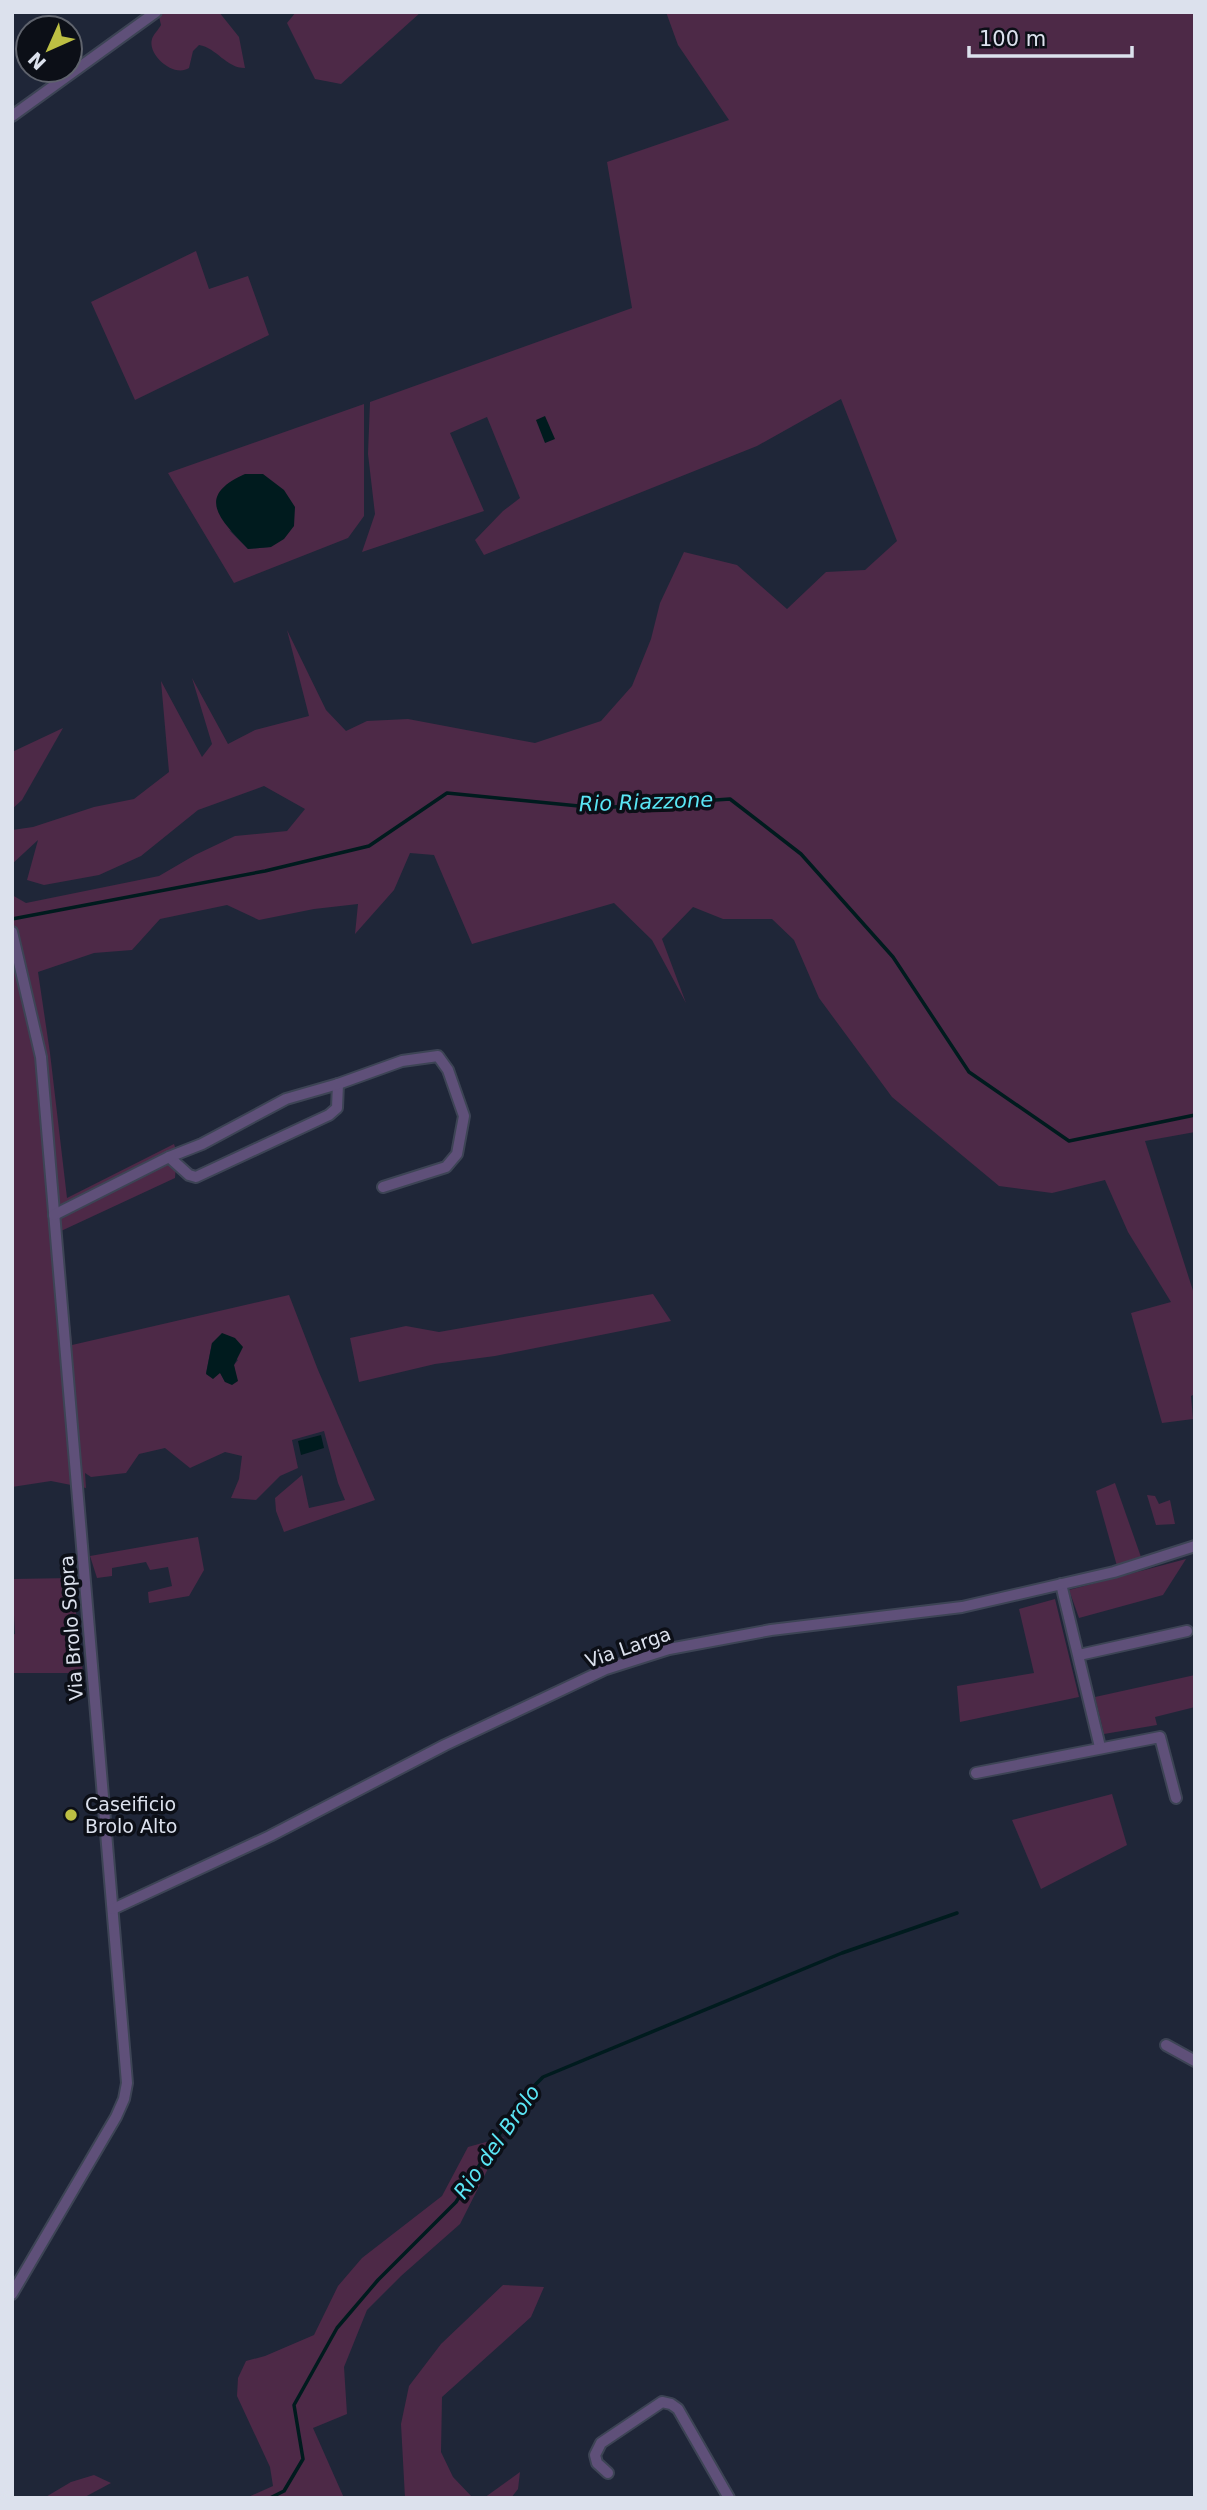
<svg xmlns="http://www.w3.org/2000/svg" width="1207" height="2510" font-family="'DejaVu Sans',sans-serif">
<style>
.green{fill:#4d2947;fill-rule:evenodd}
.water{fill:#001b1e}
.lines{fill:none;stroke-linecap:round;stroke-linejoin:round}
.stream{stroke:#001b1e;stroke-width:3.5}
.minor-casing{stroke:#3d4455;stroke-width:14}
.minor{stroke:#5f5079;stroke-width:10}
.poi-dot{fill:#bdbf43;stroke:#0c0f17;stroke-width:2.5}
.labels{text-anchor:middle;stroke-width:7;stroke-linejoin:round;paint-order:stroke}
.street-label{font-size:19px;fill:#dce1ed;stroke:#0c0f17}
.poi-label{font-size:19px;fill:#dce1ed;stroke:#0c0f17;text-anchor:start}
.water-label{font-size:21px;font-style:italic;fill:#5ae6f5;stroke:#0c0f17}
</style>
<rect width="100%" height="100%" fill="#1f2638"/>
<g class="green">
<path d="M158 12H219L239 37 245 68C226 68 217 48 199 45L193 51 189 68C174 78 147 55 152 39 153 35 159 29 161 25Z"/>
<polygon points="296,12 421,12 341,84 315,79 287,23"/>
<path d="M666 12H1195V1132L1145 1141 1195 1297V1394L1191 1396 1193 1419 1162 1423 1131 1313 1171 1302 1128 1232 1105 1180 1052 1193 999 1186 892 1097 819 998 794 940 772 919H723L693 907 662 939 686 1003 652 940 614 903 472 944 434 855 410 853 394 890 355 934 358 904 314 909 259 920 227 905 160 919 132 950 94 953 38 972 50 1053 67 1198 174 1144 177 1153 175 1178 61 1231 72 1345 289 1295 318 1370 375 1500 284 1532 276 1511 275 1498 302 1475 309 1508 345 1500 338 1483 324 1431 292 1440 298 1468 280 1476 256 1500 231 1498 239 1479 242 1456 225 1452 190 1468 165 1448 139 1454 126 1473 91 1477 85 1473 86 1488 51 1481 12 1487V895L26 903 159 876 195 855 235 836 287 831 305 809 264 786 198 810 141 856 99 875 44 885 27 880 38 840 12 864V830L33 827 94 807 134 799 169 772 161 681 202 757 212 744 192 678 228 744 255 730 309 716 287 630 326 710 346 731 367 721 408 719 535 743 601 721 632 686 651 639 660 603 684 552 737 565 787 609 826 572 865 570 897 541 841 399 757 446 484 555 475 540 503 511 520 498 487 417 450 433 484 511 362 552 375 514 368 454 370 402 632 308 607 162 729 120 678 45ZM212 1343 238 1360 234 1365 235 1375 225 1382 220 1372 206 1373Z"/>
<polygon points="196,251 209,289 248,276 269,335 135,400 91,302"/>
<path d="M364 404V516L348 538 234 583 168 473ZM229 530 271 547 248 549Z"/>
<polygon points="63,728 22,800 12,809 12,752"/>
<polygon points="653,1294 671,1321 495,1356 435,1364 359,1382 350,1338 406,1326 439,1332"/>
<polygon points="1115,1483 1141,1557 1117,1566 1096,1491"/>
<polygon points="1147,1495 1155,1496 1159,1504 1170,1500 1175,1524 1156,1525"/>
<polygon points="198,1537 204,1570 189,1596 149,1603 148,1592 172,1586 168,1567 150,1570 146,1562 112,1568 112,1576 97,1578 90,1556"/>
<polygon points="1186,1559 1163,1595 1079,1618 1069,1590"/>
<polygon points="72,1578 83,1673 12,1673 12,1635 15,1634 12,1579"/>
<polygon points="1055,1599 1079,1697 960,1722 957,1686 1034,1673 1019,1609"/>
<polygon points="1195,1675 1195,1707 1155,1717 1157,1725 1104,1734 1095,1697"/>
<polygon points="1112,1794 1127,1845 1041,1889 1012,1820"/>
<polygon points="504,2137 460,2224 401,2276 367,2310 344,2367 347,2414 313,2428 344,2498 246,2498 273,2486 270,2467 237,2396 238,2378 246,2361 265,2356 314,2335 338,2286 362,2258 442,2196 468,2147"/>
<polygon points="503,2285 544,2287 531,2317 442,2397 441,2452 453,2477 473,2498 405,2498 401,2424 409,2386 441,2344"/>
<polygon points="520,2472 518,2489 511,2498 484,2498"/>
<polygon points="94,2475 111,2483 83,2498 44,2498 71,2482"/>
</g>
<g class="water">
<polygon points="545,416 555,439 545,443 536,420"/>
<path d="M245 474H263L284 490 295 507 294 526 284 539 271 547 248 549C222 521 193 497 245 474Z"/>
<polygon points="222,1333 235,1338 243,1347 234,1365 238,1381 232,1385 225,1382 220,1373 213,1379 206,1374 212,1343"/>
<polygon points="321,1435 324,1448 301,1455 298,1441"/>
</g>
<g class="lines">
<g class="stream">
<polyline points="12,919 265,871 369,846 447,793 599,808 730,799 801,854 893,957 969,1072 1069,1141 1195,1115"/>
<polyline points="270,2498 284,2491 303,2459 294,2405 337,2328 378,2280 456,2202 523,2097 543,2077 842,1953 957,1913"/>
</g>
<defs>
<g id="minor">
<polyline points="12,116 156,12"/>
<polyline points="12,932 41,1057 127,2083 124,2099 116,2117 12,2294"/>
<polyline points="169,1157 189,1175 196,1177 329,1115 337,1108 338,1084"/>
<polyline points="54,1215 169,1157 202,1144 286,1099 338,1084 402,1061 438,1056 448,1070 464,1116 457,1154 446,1167 383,1187"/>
<polyline points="1061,1584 1100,1747"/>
<polyline points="1079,1655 1187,1631"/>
<polyline points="976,1773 1160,1737 1176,1798"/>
<polyline points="113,1909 270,1836 445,1745 606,1669 669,1649 771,1630 962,1607 1114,1572 1195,1546"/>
<polyline points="1166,2045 1195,2061"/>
<polyline points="608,2473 597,2463 595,2455 601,2443 662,2402 671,2404 678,2409 729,2498"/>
</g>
</defs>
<use href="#minor" class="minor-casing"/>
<use href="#minor" class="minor"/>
</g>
<circle class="poi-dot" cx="71" cy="1815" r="7"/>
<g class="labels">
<g class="street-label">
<text transform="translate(71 1628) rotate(-94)" y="7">Via Brolo Sopra</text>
<text transform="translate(628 1647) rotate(-19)" y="7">Via Larga</text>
</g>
<g class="poi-label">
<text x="85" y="1811">Caseificio<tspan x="85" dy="22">Brolo Alto</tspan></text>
</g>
<g class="water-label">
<text transform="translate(646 802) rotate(-2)" y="7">Rio Riazzone</text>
<text transform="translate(497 2142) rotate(-55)" y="7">Rio del Brolo</text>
</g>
</g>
<rect width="1207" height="2510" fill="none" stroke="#dce1ed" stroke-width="28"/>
<g transform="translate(49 49) rotate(225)"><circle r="33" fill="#0c0f17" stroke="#5f636d" stroke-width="2"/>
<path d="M0-5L12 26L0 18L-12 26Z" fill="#bdbf43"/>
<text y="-10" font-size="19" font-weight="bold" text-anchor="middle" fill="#dce1ed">N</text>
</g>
<path d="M969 46v10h163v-10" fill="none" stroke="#dce1ed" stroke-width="3.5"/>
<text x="979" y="46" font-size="21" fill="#dce1ed" stroke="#0c0f17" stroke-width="5" paint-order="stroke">100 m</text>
</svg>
